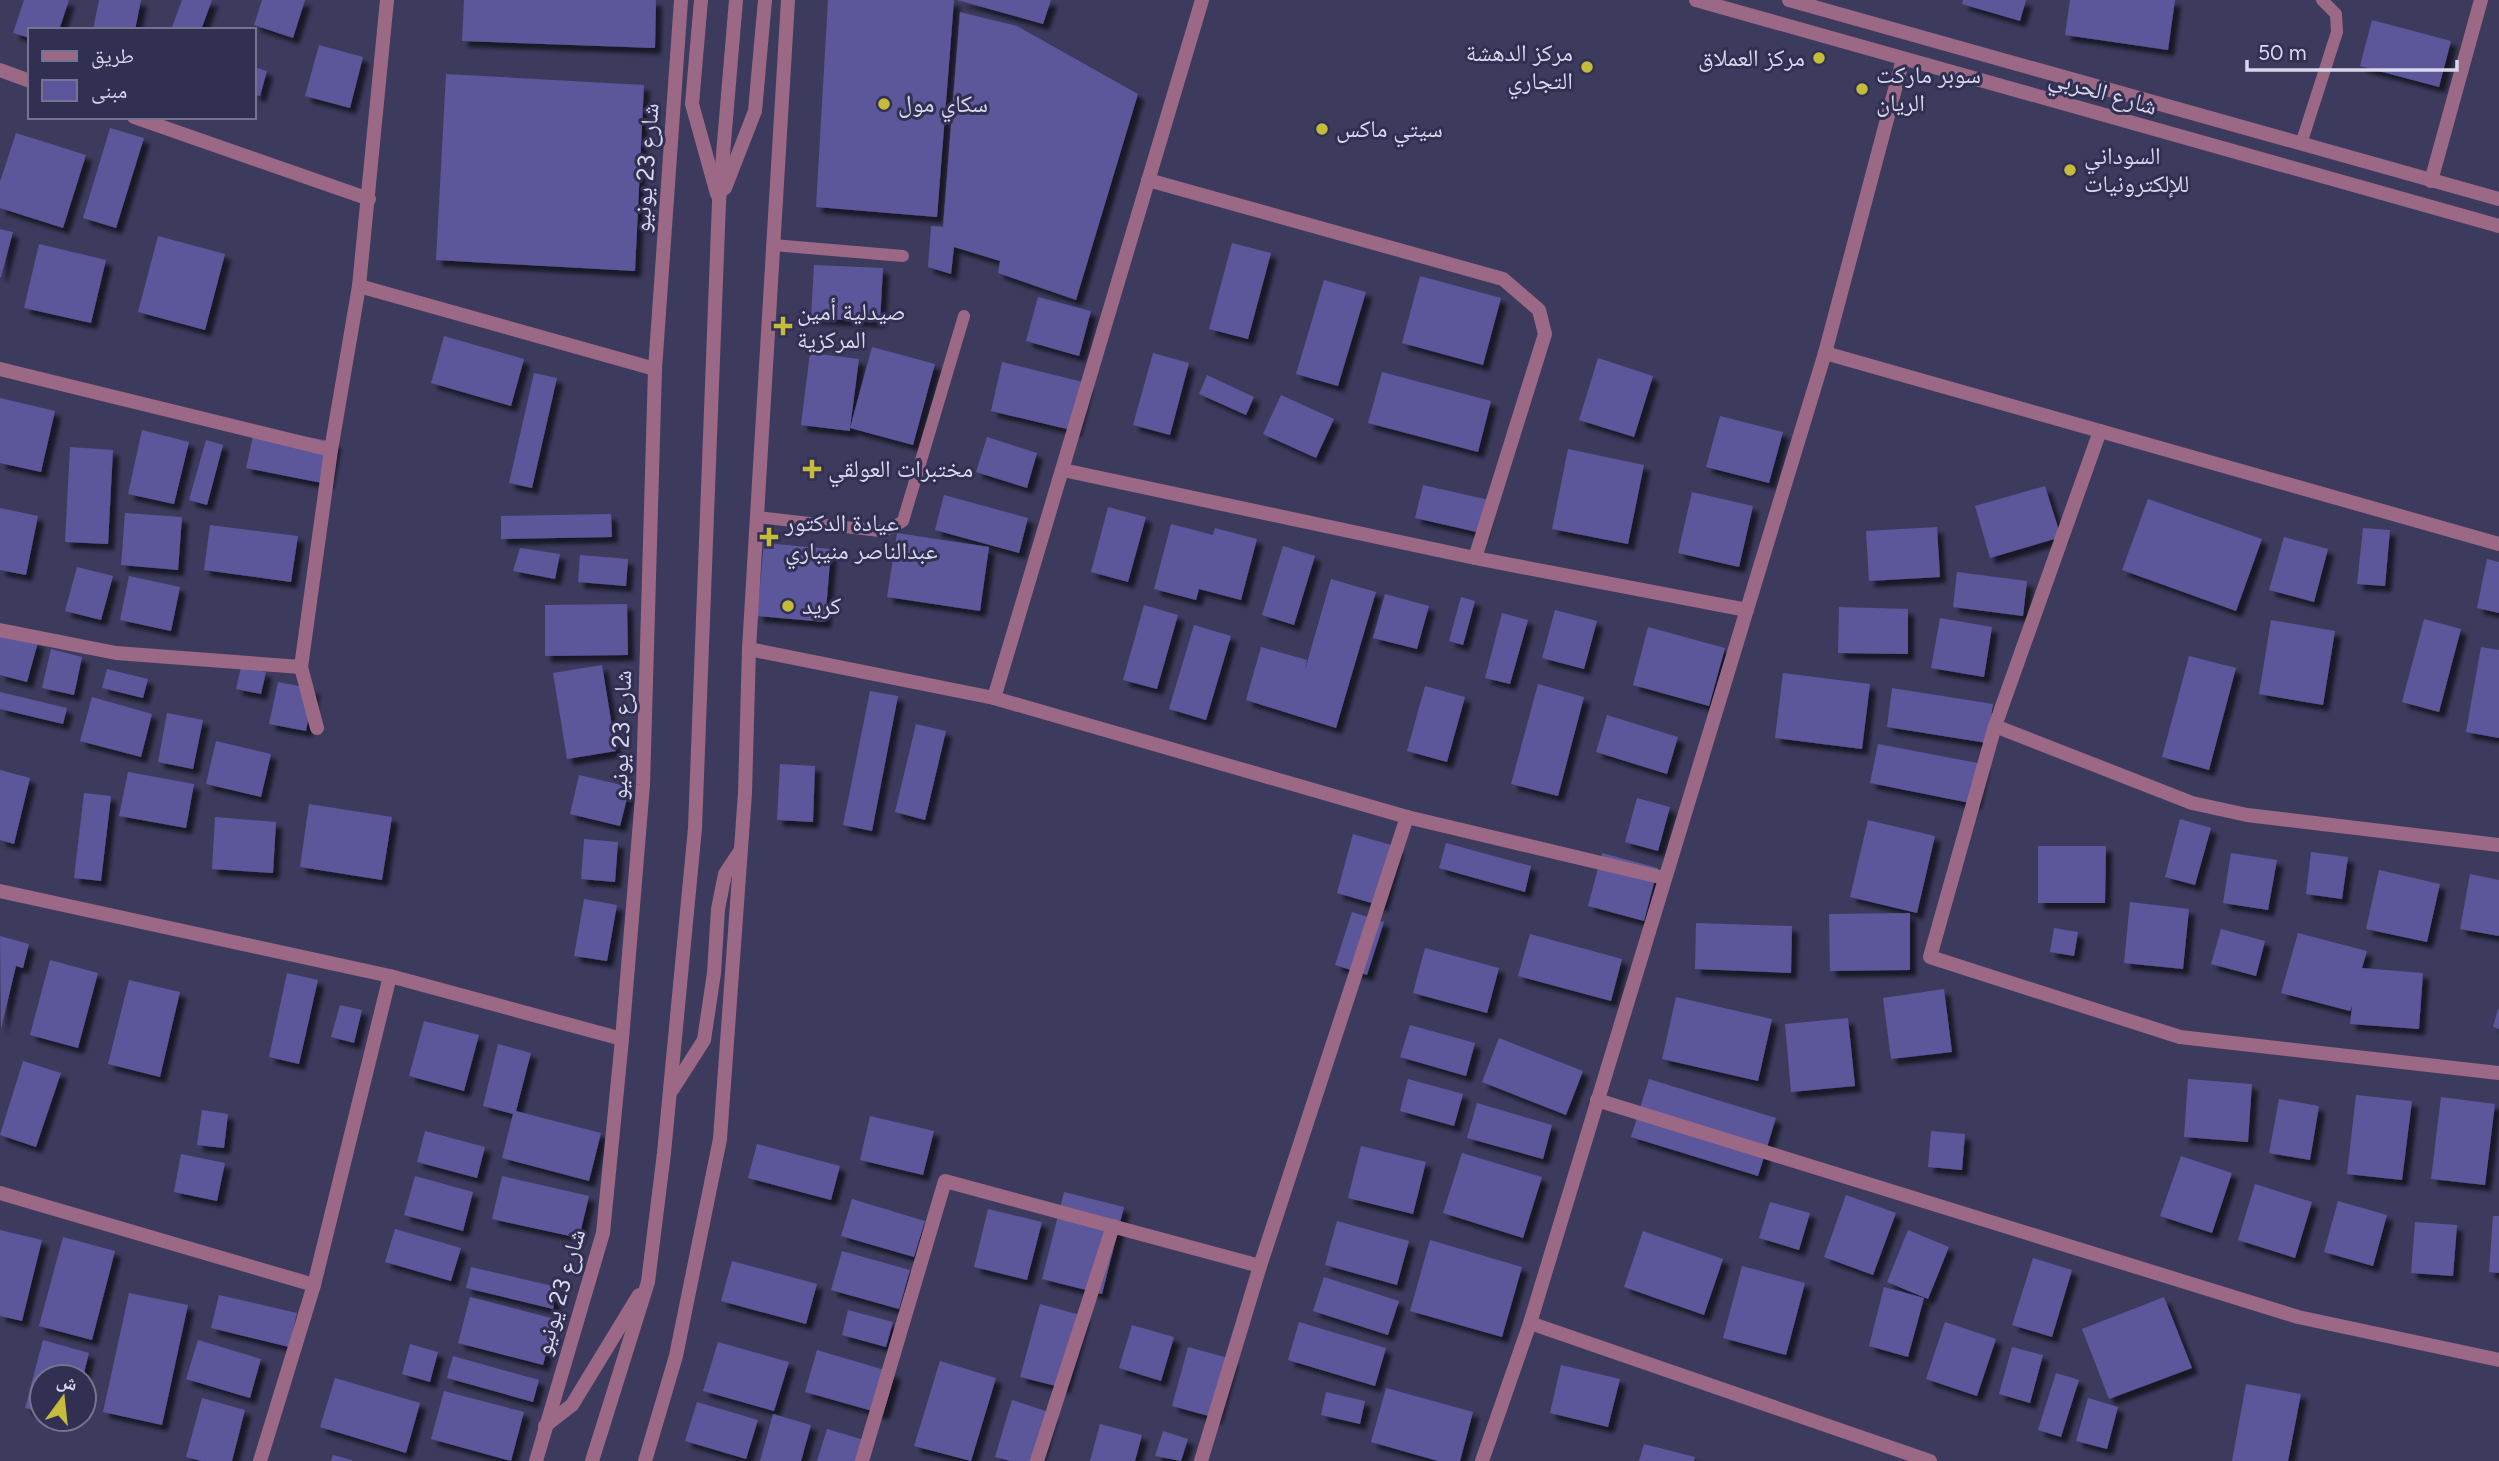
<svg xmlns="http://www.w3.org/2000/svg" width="2499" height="1461" font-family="Figtree,'Noto Naskh Arabic',sans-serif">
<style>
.building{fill:#5b569b;filter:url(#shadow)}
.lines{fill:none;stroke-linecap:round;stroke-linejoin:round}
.service{stroke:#9b6985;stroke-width:12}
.minor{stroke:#9b6985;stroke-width:14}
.tertiary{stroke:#9b6985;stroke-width:14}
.poi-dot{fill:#c6bc3c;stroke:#323052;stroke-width:2.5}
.labels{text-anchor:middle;stroke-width:6;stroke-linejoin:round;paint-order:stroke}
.poi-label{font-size:24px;fill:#d7d8ed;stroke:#323052;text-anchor:start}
.street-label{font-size:24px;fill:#d7d8ed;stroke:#323052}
</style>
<defs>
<filter id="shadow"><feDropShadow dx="6" dy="6" stdDeviation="2" flood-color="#0009"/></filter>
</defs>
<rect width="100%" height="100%" fill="#3c3b5d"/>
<g class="building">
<polygon points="24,0 69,0 59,30 30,30 30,38 13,33"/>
<polygon points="99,0 141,0 135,30 93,30"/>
<polygon points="182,0 212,0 201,30 171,30"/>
<polygon points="262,0 305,0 293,38 254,25"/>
<polygon points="464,0 656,0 655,48 462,41"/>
<polygon points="828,0 954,0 937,217 816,207"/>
<polygon points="957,0 1051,0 1043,24"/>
<polygon points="1963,0 2026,0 2020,21 1962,4"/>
<polygon points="2070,0 2175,0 2168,50 2065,35"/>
<polygon points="960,12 1017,26 1138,94 1076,300 998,273 1000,261 954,247 951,274 928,267 931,226 943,227"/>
<polygon points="2372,20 2451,41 2439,87 2360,66"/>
<polygon points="319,45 363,57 350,108 305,96"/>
<polygon points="254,67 267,71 260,96 254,95"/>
<polygon points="446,74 644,85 635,271 436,260"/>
<polygon points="110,128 144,138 116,228 83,218"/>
<polygon points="16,133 86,155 63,228 0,208 0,182"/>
<polygon points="0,229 13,232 1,277 0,277"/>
<polygon points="158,236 225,254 205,330 138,312"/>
<polygon points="1232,243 1271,253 1248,339 1209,329"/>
<polygon points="39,244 106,260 91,323 24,308"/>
<polygon points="814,265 883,268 880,322 811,318"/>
<polygon points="1420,276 1501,298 1483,365 1402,343"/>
<polygon points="1324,280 1366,292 1338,386 1296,374"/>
<polygon points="1038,297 1091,311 1079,356 1026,341"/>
<polygon points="444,336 524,359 511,406 431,383"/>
<polygon points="872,347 935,364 913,445 850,428 850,431 801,425 810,353 859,359 850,428"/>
<polygon points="1153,353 1189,363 1170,435 1133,425"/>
<polygon points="1598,358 1653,376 1634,437 1579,420"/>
<polygon points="1002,362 1087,383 1075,431 991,411"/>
<polygon points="1382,372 1491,401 1478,452 1368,423"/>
<polygon points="534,373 557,378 532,488 509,483"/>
<polygon points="1207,375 1254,397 1246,415 1199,394"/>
<polygon points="1281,395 1334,419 1316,458 1263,434"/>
<polygon points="0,398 55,411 41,472 0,463"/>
<polygon points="1720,416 1783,432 1769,483 1706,467"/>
<polygon points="255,427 335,442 327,484 246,468"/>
<polygon points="142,430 189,442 174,504 128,494"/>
<polygon points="987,437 1037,453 1027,488 976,472"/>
<polygon points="206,440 223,445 207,505 189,500"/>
<polygon points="70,447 113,450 108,544 65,542"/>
<polygon points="1568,449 1644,465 1628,544 1552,529"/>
<polygon points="1423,485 1489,500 1481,533 1415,518"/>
<polygon points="2045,486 2061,537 1990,558 1975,506"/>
<polygon points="1692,492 1753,506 1739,567 1678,553"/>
<polygon points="944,495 1028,518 1019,553 935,530"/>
<polygon points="2148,499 2262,539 2236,611 2122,570"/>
<polygon points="1108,507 1146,517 1128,582 1091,572"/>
<polygon points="0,508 38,516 26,575 0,570"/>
<polygon points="125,513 182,517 178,570 121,565"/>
<polygon points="611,514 612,537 501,539 501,516"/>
<polygon points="1171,524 1213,535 1215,528 1257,539 1241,600 1199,589 1196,600 1154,589"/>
<polygon points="210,525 298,536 291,582 204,570"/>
<polygon points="1937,527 1940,577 1869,581 1866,531"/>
<polygon points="2363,528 2390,530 2385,586 2357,584"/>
<polygon points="897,533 989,547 980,611 887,597"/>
<polygon points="2284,537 2328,549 2314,602 2269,590"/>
<polygon points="764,543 831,549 825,622 757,616"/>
<polygon points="1283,546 1315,556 1294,625 1262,615"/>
<polygon points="520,548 560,554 555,579 513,571"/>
<polygon points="580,555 628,559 626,586 578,582"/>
<polygon points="2487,559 2499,562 2499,613 2477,608"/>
<polygon points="77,567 113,576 101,620 65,611"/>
<polygon points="1957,572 2027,581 2023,616 1953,607"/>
<polygon points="129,576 180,587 171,631 120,620"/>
<polygon points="1331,579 1376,592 1336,728 1246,700 1261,647 1307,660 1305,670"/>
<polygon points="1385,594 1429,606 1417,649 1373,638"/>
<polygon points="1461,597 1475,601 1463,645 1449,641"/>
<polygon points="627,604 628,655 545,656 545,605"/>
<polygon points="1144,605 1178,615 1157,689 1123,680"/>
<polygon points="1839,607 1908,609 1908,654 1838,653"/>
<polygon points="1555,610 1597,621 1584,669 1542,658"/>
<polygon points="1502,613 1528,620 1510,684 1485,678"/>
<polygon points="1940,618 1992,627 1984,677 1931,668"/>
<polygon points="2424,619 2461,629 2439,712 2402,702"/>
<polygon points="2271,620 2335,631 2323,705 2259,694"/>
<polygon points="1194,625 1231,636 1206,720 1169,709"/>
<polygon points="1648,627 1725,648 1709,706 1633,685"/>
<polygon points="0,632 38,642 27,682 0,675"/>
<polygon points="2481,647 2499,650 2499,738 2466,732"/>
<polygon points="51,649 82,657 74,695 42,688"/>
<polygon points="2189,656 2236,668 2209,770 2162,757"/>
<polygon points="602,665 616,751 567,759 553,673"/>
<polygon points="241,667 266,672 261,694 236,689"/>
<polygon points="107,669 148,679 143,698 102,688"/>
<polygon points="1783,673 1870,684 1862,749 1775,738"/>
<polygon points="278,682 314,689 306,731 269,724"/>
<polygon points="1538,684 1584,697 1558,796 1511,784"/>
<polygon points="1425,686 1465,697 1447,762 1407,751"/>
<polygon points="1892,688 1993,704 1987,743 1887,727"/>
<polygon points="870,691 898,696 872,831 843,825"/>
<polygon points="0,692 67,708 63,724 0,709"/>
<polygon points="92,697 152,714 141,757 80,741"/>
<polygon points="167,713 203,720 193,769 158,762"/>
<polygon points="1607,715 1678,737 1667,774 1596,752"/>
<polygon points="916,724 946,731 925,820 895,812"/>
<polygon points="216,741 271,754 261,797 206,784"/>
<polygon points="1878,744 1983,764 1975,804 1870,783"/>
<polygon points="780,764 815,766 813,822 777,820"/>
<polygon points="0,770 30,778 14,844 0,840"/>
<polygon points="128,772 194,784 186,828 119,816"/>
<polygon points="579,775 630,787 620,826 570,814"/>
<polygon points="84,793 111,796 101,881 74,878"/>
<polygon points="1637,798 1670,807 1658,851 1625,842"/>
<polygon points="309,804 392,817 382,880 300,867"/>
<polygon points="215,817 276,822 273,873 212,869"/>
<polygon points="2180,819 2211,828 2195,885 2165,877"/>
<polygon points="1868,820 1935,836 1917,913 1850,897"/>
<polygon points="1353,834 1398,847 1382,906 1337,893"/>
<polygon points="584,839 618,842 615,882 581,879"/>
<polygon points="1446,843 1531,866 1525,892 1439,868"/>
<polygon points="2038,846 2106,846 2105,903 2038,903"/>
<polygon points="2311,852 2348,857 2342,899 2306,894"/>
<polygon points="1602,853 1658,868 1644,921 1588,906"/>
<polygon points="2231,853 2277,860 2268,910 2223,903"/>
<polygon points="2379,870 2440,884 2427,942 2366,929"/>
<polygon points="2470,874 2499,880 2499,936 2460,929"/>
<polygon points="584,899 617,905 607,961 574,956"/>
<polygon points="2130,902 2189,909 2183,969 2124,963"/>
<polygon points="1352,912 1384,922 1367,975 1335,965"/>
<polygon points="1910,913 1910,970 1830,971 1829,914"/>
<polygon points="1696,923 1792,926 1791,973 1695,969"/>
<polygon points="2054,928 2078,932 2074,956 2050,952"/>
<polygon points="2221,929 2265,941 2256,976 2211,964"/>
<polygon points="2298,933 2367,951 2362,968 2423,973 2419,1029 2350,1024 2352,1006 2350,1011 2281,993"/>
<polygon points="1530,934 1622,959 1611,1001 1518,976"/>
<polygon points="0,936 29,944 23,968 16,966 1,1029"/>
<polygon points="1425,948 1499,968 1487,1013 1413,993"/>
<polygon points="50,960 98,973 78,1048 30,1035"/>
<polygon points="287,973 318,980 299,1064 269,1057"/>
<polygon points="129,980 180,992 160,1077 108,1064"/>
<polygon points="1944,989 1952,1052 1891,1059 1883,998"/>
<polygon points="1676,997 1772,1019 1758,1081 1662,1059"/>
<polygon points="340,1005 362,1010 354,1043 331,1037"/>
<polygon points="2498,1009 2499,1010 2499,1029 2493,1027"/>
<polygon points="1848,1018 1855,1086 1791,1092 1785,1024"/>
<polygon points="424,1021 479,1035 464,1091 409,1076"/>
<polygon points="1410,1025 1475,1043 1466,1076 1400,1057"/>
<polygon points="1499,1038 1583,1071 1566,1115 1482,1082"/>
<polygon points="498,1044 531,1053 516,1111 601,1133 589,1181 502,1158 513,1114 483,1106"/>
<polygon points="23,1061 61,1073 36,1147 0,1135"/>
<polygon points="1408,1079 1463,1094 1454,1126 1400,1111"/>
<polygon points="1649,1079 1776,1118 1758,1176 1631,1137"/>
<polygon points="2188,1079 2252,1084 2248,1142 2184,1137"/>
<polygon points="2356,1095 2412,1101 2402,1180 2347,1174"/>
<polygon points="2441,1097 2495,1104 2485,1185 2431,1179"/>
<polygon points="2279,1099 2319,1106 2310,1160 2269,1153"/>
<polygon points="1477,1103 1552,1125 1543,1159 1467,1138"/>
<polygon points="202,1110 228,1114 224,1148 197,1145"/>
<polygon points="870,1116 934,1131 923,1175 860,1160"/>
<polygon points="425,1131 485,1147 477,1178 417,1162"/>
<polygon points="1931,1131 1965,1134 1962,1170 1928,1167"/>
<polygon points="757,1144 840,1166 831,1200 748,1178"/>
<polygon points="1361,1146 1426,1162 1413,1214 1348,1198"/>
<polygon points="1462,1153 1542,1177 1523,1238 1443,1213"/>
<polygon points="181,1154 225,1163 217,1201 174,1192"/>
<polygon points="2181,1156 2232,1173 2212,1233 2160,1216"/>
<polygon points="415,1176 473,1192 463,1231 404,1215"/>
<polygon points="502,1176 589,1196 579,1238 492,1219"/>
<polygon points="2255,1184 2312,1202 2295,1258 2238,1240"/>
<polygon points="1064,1192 1124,1207 1102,1294 1042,1279"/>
<polygon points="1846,1195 1896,1213 1873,1275 1824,1257"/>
<polygon points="852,1199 925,1221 914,1257 841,1236"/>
<polygon points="2338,1201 2387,1215 2373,1266 2324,1252"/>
<polygon points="1770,1202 1810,1213 1799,1250 1759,1238"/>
<polygon points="988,1209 1042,1222 1027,1280 974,1267"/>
<polygon points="2493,1216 2499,1216 2499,1273 2489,1272"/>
<polygon points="1337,1221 1409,1241 1397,1285 1325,1265"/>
<polygon points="2415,1222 2457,1225 2453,1276 2411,1273"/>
<polygon points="395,1229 461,1248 451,1281 385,1262"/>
<polygon points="0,1230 42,1240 22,1321 0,1316"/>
<polygon points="1908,1230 1949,1247 1928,1299 1887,1282"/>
<polygon points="1643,1231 1723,1259 1704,1315 1624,1287"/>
<polygon points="63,1237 115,1251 92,1340 39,1326"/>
<polygon points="1430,1240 1522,1267 1502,1337 1410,1311"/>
<polygon points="842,1251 910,1270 899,1309 831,1290"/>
<polygon points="2033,1258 2072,1270 2052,1337 2012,1325"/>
<polygon points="732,1261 817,1284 806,1324 721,1301"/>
<polygon points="1742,1266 1805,1283 1786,1355 1723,1338"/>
<polygon points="471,1267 557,1287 553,1309 466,1288"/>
<polygon points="1324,1277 1399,1301 1388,1335 1313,1311"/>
<polygon points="1884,1287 1924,1298 1908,1357 1869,1346"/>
<polygon points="129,1293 188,1305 162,1425 103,1412"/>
<polygon points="219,1295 297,1313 289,1347 211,1328"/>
<polygon points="470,1297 555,1319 543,1365 458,1343"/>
<polygon points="2164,1297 2192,1368 2109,1399 2082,1329"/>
<polygon points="1040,1304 1084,1316 1064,1388 1020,1377"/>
<polygon points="848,1310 893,1322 886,1347 842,1335"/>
<polygon points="1299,1322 1386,1348 1375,1386 1288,1360"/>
<polygon points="1945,1322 1996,1339 1977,1396 1926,1379"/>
<polygon points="1132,1325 1174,1337 1161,1381 1119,1368"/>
<polygon points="43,1340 89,1353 83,1377 42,1377 42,1412 25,1408"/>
<polygon points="198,1340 261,1359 250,1398 186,1379"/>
<polygon points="718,1342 789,1362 774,1411 703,1391"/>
<polygon points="410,1344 438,1352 430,1382 402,1374"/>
<polygon points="1188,1347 1232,1359 1216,1418 1172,1406"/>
<polygon points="2012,1347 2043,1355 2030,1403 1999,1394"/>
<polygon points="817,1350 895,1373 883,1414 805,1392"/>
<polygon points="453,1356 539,1380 533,1402 447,1378"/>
<polygon points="940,1361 996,1378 971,1461 914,1446"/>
<polygon points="1561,1365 1620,1379 1608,1427 1550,1413"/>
<polygon points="2056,1373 2079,1380 2061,1437 2038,1430"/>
<polygon points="335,1378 420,1403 406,1453 320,1427"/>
<polygon points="2246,1384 2301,1394 2288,1461 2232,1461"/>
<polygon points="1386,1388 1473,1412 1460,1461 1438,1461 1371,1442"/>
<polygon points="444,1391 524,1412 511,1461 431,1439"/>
<polygon points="1326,1392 1365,1401 1360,1424 1321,1415"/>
<polygon points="202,1398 245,1410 232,1461 201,1461 186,1457"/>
<polygon points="2088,1398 2118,1407 2107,1449 2076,1441"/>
<polygon points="1012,1400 1052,1413 1038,1461 1010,1461 995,1457"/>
<polygon points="697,1402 758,1420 746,1459 685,1441"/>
<polygon points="773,1414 811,1425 801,1461 760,1461"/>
<polygon points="1100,1424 1142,1435 1135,1461 1090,1461"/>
<polygon points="827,1429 864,1440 857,1461 817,1461"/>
<polygon points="1163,1431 1188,1439 1181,1461 1155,1456"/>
<polygon points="1644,1444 1695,1457 1694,1461 1639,1461"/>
<polygon points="333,1455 352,1460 352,1461 331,1461"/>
</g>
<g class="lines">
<g class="service">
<polyline points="2301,144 2337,32 2336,14 2322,0"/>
<polyline points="773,245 903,256"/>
<polyline points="757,517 880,531 892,528 903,521 964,316"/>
</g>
<g class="minor">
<polyline points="0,70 30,81"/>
<polyline points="134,117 369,199"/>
<polyline points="1148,180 1503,279 1539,310 1545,334 1475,558"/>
<polyline points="2431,181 2481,0"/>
<polyline points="359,286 655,369"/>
<polyline points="1825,353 2499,544"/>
<polyline points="0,369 331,450"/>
<polyline points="2100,431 1995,726 1930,957 2180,1037 2499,1073"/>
<polyline points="1063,470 1475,558 1747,610"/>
<polyline points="0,630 116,653 301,667"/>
<polyline points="749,649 994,698 1407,817 1664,878"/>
<polyline points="994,698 1202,0"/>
<polyline points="1995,726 2192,803 2247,815 2499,845"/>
<polyline points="317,728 301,667 331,450 359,286 387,0"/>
<polyline points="0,891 390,976 622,1039"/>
<polyline points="1597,1100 2298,1317 2499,1360"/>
<polyline points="0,1193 314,1285"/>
<polyline points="1530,1323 1930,1461"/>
<polyline points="260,1461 314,1285 390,976"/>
<polyline points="862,1461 945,1181 1260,1266"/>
<polyline points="1037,1461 1113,1226"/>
<polyline points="1201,1461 1260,1266 1407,817"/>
<polyline points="1482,1461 1530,1323 1825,353 1903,59"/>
</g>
<g class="tertiary">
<polyline points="701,0 692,104 717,194"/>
<polyline points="1696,0 2499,226"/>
<polyline points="1789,0 2499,199"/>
<polyline points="725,188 755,111 765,0"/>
<polyline points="672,1090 704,1040 714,973 718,909 725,874 739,853"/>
<polyline points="545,1426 572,1405 639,1295"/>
<polyline points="536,1461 603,1233 622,1039 643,785 655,369 681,0"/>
<polyline points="592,1461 648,1282 664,1153 695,828 719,202 736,0"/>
<polyline points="645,1461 676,1356 720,1139 745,793 749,649 788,0"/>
</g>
</g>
<g class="poi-dot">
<circle cx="1819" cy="58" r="7"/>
<circle cx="1587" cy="67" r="7"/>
<circle cx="1862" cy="89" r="7"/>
<circle cx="884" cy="104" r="7"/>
<circle cx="1322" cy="129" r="7"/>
<circle cx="2070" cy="170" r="7"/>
<path d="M779.5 315.5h7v7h7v7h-7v7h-7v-7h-7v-7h7z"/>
<path d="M808.5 458.5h7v7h7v7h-7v7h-7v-7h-7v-7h7z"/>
<path d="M765.5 526.5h7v7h7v7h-7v7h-7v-7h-7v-7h7z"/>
<circle cx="788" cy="606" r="7"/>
</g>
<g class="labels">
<g class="poi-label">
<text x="1573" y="61" text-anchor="end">مركز الدهشة<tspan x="1573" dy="28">التجاري</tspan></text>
<text x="1805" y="66" text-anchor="end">مركز العملاق</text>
<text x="1876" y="83">سوبر ماركت<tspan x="1876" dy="28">الريان</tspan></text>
<text x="898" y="112">سكاي مول</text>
<text x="1336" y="137">سيتي ماكس</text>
<text x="2084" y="164">السوداني<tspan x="2084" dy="28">للإلكترونيات</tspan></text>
<text x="797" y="320">صيدلية أمين<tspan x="797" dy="28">المركزية</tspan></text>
<text x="828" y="477">مختبرات العولقي</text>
<text x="785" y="531">عيادة الدكتور<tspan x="785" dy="28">عبدالناصر منيباري</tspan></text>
<text x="802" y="614">كريد</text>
</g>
<g class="street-label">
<text transform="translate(2103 92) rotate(16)" y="8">شارع الحربي</text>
<text transform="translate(646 168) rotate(-86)" y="8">شارع 23 يونيو</text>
<text transform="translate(621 735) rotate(-88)" y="8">شارع 23 يونيو</text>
<text transform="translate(560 1292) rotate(-74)" y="8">شارع 23 يونيو</text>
</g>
</g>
<rect x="28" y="28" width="228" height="91" fill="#323052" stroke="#747390" stroke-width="2"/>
<rect x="42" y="51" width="35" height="10" fill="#9b6985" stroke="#747390" stroke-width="2"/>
<text x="91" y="63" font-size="21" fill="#d7d8ed">طريق</text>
<rect x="42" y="80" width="35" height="21" fill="#5b569b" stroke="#747390" stroke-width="2"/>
<text x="91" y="98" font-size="21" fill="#d7d8ed">مبنى</text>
<g transform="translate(63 1398) rotate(15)"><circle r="33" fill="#323052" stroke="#747390" stroke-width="2"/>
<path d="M0-5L12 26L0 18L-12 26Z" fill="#c6bc3c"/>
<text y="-10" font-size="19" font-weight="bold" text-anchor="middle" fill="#d7d8ed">ش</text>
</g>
<path d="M2247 60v10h210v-10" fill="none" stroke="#d7d8ed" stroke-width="3.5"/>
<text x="2258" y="60" font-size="21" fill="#d7d8ed" stroke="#323052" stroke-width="5" paint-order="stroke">50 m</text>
</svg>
